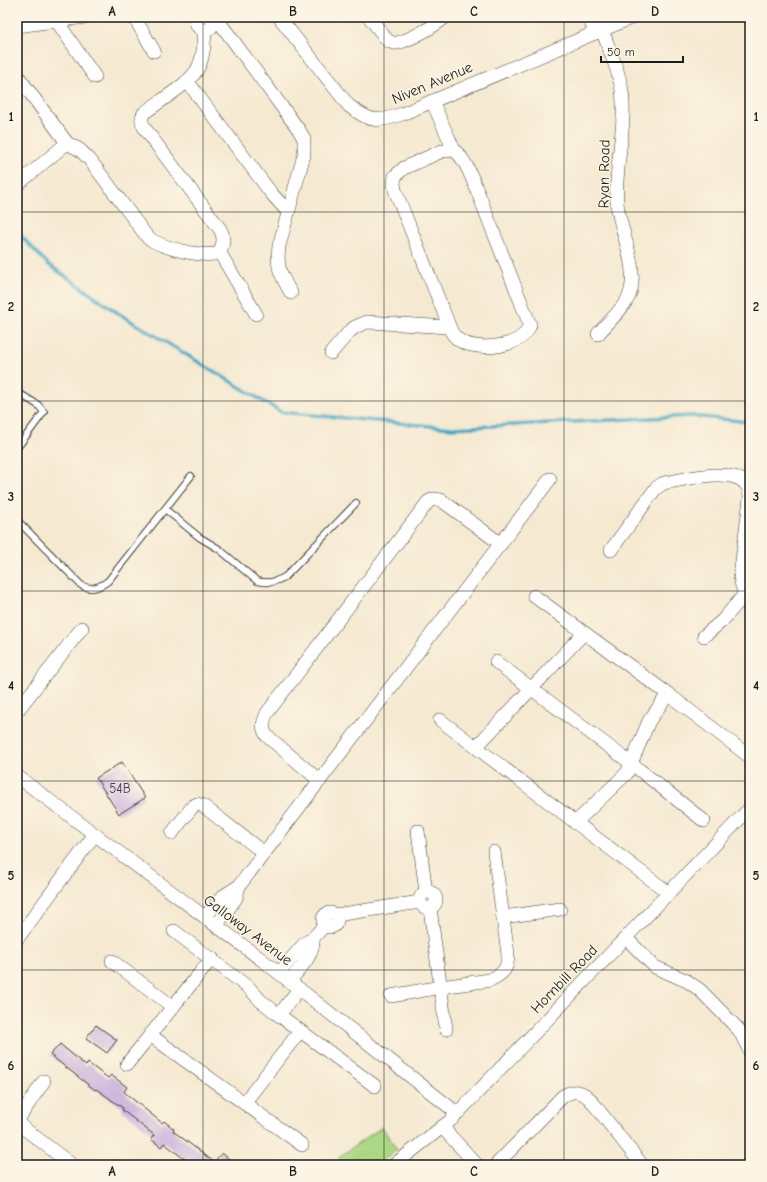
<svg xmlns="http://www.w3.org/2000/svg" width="767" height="1182" font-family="'Comic Neue',sans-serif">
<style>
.green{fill:#abd884;stroke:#647a50}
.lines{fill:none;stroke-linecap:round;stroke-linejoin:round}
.stream{stroke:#44a7c4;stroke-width:3.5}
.building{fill:#c8aedc}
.service-casing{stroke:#3d3b37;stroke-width:8}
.minor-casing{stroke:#3d3b37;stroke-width:14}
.service{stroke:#fff;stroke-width:6}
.minor{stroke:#fff;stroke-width:13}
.grid{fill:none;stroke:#1c1c1c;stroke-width:1;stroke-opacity:0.55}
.labels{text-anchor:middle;stroke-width:3;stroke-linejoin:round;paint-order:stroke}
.number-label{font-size:13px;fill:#47404c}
.street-label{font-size:15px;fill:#1c1c1c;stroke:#fcf5e5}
.neatline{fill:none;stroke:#1c1c1c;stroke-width:1.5}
.grid-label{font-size:13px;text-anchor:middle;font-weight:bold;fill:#1c1c1c}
</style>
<rect width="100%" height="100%" fill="#fcf5e5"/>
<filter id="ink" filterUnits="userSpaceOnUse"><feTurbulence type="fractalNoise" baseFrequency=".025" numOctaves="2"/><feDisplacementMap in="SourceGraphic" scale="8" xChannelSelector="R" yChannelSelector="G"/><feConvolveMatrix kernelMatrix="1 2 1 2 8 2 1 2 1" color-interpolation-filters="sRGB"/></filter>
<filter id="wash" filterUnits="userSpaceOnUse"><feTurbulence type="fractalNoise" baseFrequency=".012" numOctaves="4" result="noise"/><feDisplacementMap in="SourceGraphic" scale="16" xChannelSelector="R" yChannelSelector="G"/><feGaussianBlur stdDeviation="0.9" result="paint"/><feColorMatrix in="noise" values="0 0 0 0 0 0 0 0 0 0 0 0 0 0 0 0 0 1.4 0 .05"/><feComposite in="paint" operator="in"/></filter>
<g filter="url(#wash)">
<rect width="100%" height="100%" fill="#f5e9d1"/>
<polygon class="green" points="382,1127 397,1150 375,1165 345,1165 339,1157"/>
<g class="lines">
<polyline class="stream" points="17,232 48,264 121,315 281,412 452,428 691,416 750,422"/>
</g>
<g id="blocks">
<g class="building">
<polygon points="122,762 145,798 119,814 96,778"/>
<polygon points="96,1025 117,1040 107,1053 86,1038"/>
<polygon points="60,1044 86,1066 88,1063 108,1078 111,1075 127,1087 124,1092 162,1123 164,1121 174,1129 173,1131 214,1162 222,1153 236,1165 192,1165 164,1143 161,1147 151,1139 154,1135 122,1110 123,1108 96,1089 95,1090 50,1055"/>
</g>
</g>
</g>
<g filter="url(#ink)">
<use href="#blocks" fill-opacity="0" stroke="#3d3b37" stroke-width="1"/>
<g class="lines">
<defs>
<g id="service">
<polyline points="17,392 38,405 44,412 17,448"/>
<path d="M165 509 199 537 219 549 257 581C268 584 277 582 286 576L356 503"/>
<path d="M17 520 81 585C90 591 100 587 108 581L191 476"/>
</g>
<g id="minor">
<polyline points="54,17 95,77"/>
<polyline points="134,17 154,51"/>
<path d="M200 17 197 22V25C204 37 218 27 210 17"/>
<path d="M279 17 349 106C371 122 376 123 402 114L633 17"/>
<path d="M369 17 388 41C391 42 393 44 397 43 410 40 435 26 445 17"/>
<polyline points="589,17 595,33"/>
<path d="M220 23 299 130 304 139V155L279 246C276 269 281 275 291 293"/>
<polyline points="17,26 85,17"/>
<path d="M205 31C204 43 204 57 198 68 191 83 158 102 144 113 140 119 142 123 145 129L220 229C225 238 223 243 220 253L256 314"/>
<path d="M17 75 67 143 80 150 90 160 148 238C163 248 202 258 220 253"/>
<polyline points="187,81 271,193 288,212"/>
<path d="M432 101 454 150C464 158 468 169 473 180L530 325C522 348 481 351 462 342 458 340 455 337 452 333L395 190 394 184 395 176 404 168 442 151 454 150"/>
<polyline points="17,185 67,143"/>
<path d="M598 334C608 322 628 305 631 290 637 263 620 231 617 203 614 166 627 128 622 91 619 70 609 49 602 30"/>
<polyline points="331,353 349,332 355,327 367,322 449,327"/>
<path d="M611 550 656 488 662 484 668 482C688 479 735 466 747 486 750 490 750 495 750 499L740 576C741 585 743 593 750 600"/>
<polyline points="534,596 668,694 750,757"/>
<polyline points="704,636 722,621 745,594"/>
<polyline points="496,662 632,764 704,821"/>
<polyline points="17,711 82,628"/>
<polyline points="440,720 669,893"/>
<polyline points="476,747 584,633"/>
<polyline points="17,776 270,966 457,1113"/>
<path d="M320 781 267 736C261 727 263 722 267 713L428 502 433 499 441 500 501 544"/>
<polyline points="575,823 627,773 649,721 668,694"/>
<polyline points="418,831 426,892"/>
<polyline points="172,833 193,806 197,804 202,805 264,853"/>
<circle cx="428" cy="900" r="8"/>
<polyline points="430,908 446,1029"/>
<circle cx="330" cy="920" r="7"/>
<polyline points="336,915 420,902"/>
<polyline points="205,917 222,897 239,886 550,479"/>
<polyline points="503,917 560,909"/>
<polyline points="216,926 236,898 239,886"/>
<polyline points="174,931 249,988 261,1001 279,1015 375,1086"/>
<polyline points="626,938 655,967 687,981 700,990 739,1030 750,1051"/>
<polyline points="17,939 95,834"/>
<polyline points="112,961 173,1007"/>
<polyline points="279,973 304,944 313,938 325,925"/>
<path d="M289 982C299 969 315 955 313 938"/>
<path d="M391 996 441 987 490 980C503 974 508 969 508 954L494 852"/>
<polyline points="279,1015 299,989"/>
<polyline points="150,1035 302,1145"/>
<polyline points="127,1064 212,958"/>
<polyline points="244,1103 300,1031"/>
<polyline points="17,1121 44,1081"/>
<polyline points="17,1123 72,1165"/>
<polyline points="442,1127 477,1165"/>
<polyline points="394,1165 451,1120 750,808"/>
<path d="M496 1165 563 1096C573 1090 580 1090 589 1098L642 1165"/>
</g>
</defs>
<use href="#service" class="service-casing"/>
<use href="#minor" class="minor-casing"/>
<use href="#service" class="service"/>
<use href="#minor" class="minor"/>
</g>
</g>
<path class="grid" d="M203 17V1165M384 17V1165M564 17V1165M17 212H750M17 401H750M17 591H750M17 781H750M17 970H750"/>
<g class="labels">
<g class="number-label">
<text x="120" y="793">54B</text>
</g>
<g class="street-label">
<text transform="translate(432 83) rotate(-23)" y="5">Niven Avenue</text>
<text transform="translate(604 174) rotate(-89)" y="5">Ryan Road</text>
<text transform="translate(248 930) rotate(37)" y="5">Galloway Avenue</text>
<text transform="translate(564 979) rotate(-46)" y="5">Hornbill Road</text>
</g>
</g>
<rect width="767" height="1182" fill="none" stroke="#fcf5e5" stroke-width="44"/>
<path d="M601 56v6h82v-6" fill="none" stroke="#1c1c1c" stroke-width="2"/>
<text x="607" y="56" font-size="12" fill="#1c1c1c" stroke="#fcf5e5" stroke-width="3" paint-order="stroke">50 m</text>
<rect x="22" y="22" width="723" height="1138" class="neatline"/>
<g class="grid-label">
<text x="112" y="16">A</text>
<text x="293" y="16">B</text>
<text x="474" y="16">C</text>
<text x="655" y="16">D</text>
<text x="11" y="121">1</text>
<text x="756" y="121">1</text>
<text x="11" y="311">2</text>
<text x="756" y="311">2</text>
<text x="11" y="501">3</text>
<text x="756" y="501">3</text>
<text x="11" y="690">4</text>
<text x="756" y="690">4</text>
<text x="11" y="880">5</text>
<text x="756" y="880">5</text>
<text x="11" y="1070">6</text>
<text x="756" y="1070">6</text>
<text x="112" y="1176">A</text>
<text x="293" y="1176">B</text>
<text x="474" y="1176">C</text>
<text x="655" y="1176">D</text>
</g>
</svg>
